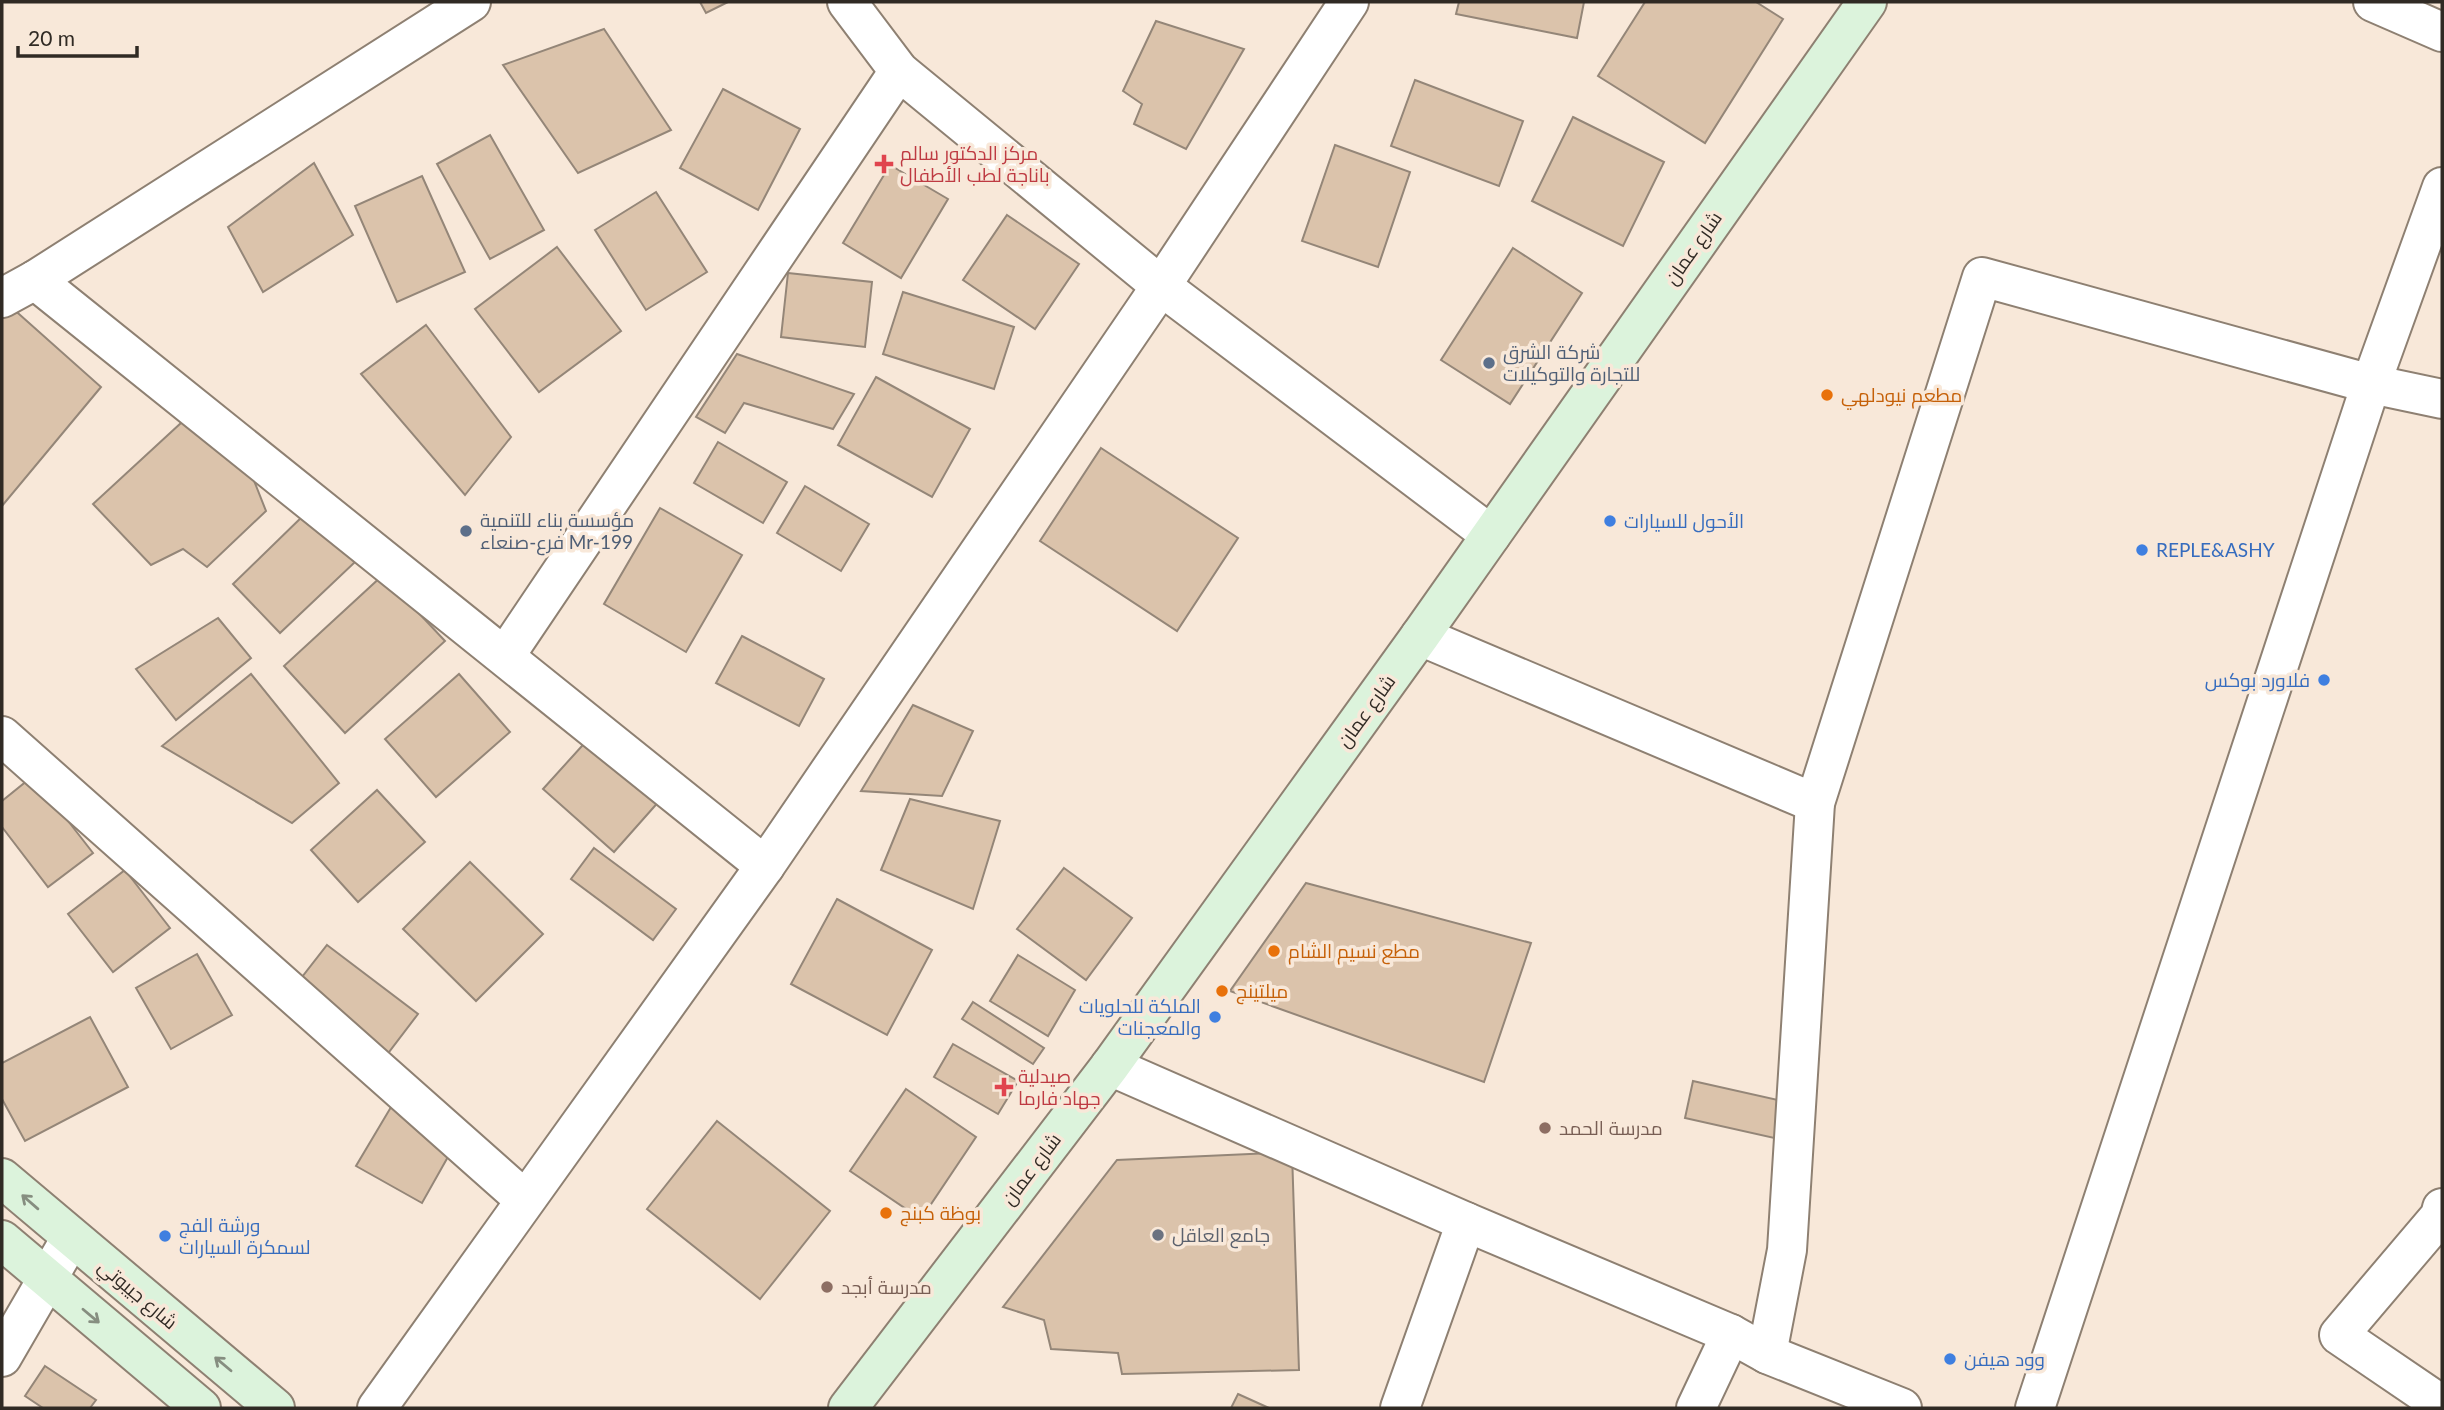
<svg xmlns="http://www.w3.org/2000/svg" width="2444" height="1410" font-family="Lato,Cairo,sans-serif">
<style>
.building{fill:#dbc3ab;stroke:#948678;stroke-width:2}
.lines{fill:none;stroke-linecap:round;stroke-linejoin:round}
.street-casing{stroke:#8e8072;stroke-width:42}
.secondary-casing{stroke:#8e8072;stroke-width:42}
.street{stroke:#fff;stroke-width:38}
.secondary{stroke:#dcf3dc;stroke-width:38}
.oneway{stroke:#868e80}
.health-dot{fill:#e0444e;stroke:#f8e8d9;stroke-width:2.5}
.service-dot{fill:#5c6f8a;stroke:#f8e8d9;stroke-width:2.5}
.food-dot{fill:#e8710a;stroke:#f8e8d9;stroke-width:2.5}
.shop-dot{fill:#3f7fe0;stroke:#f8e8d9;stroke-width:2.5}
.education-dot{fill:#8d6e63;stroke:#f8e8d9;stroke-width:2.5}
.worship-dot{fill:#6b7280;stroke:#f8e8d9;stroke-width:2.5}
.labels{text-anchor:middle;stroke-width:7;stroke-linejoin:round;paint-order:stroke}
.health-label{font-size:19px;fill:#be3a42;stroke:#f8e8d9;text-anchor:start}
.street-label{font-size:19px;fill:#302a24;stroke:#f8e8d9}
.service-label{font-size:19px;fill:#4e5e75;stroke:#f8e8d9;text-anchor:start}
.food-label{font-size:19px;fill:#c56008;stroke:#f8e8d9;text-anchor:start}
.shop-label{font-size:19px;fill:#366cbe;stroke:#f8e8d9;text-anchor:start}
.education-label{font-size:19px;fill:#785e54;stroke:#f8e8d9;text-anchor:start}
.worship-label{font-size:19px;fill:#5b616d;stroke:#f8e8d9;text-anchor:start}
</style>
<rect width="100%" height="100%" fill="#f8e8d9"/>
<g class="building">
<polygon points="700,2 728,2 706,13"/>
<polygon points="1459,2 1584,2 1577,38 1456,14"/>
<polygon points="1645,2 1756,2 1783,19 1705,143 1598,76"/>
<polygon points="1156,21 1244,49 1186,149 1134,124 1142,104 1123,91"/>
<polygon points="604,29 671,130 578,173 503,65"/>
<polygon points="1415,80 1523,121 1499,186 1391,146"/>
<polygon points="723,89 800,129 758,210 680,168"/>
<polygon points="1573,117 1664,162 1623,246 1532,201"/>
<polygon points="490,135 544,230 490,259 437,164"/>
<polygon points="1335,145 1410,172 1378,267 1302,241"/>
<polygon points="314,163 353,235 263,292 228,227"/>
<polygon points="890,165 948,199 901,278 843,243"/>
<polygon points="422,176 465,272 397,302 355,206"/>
<polygon points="656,192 707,272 646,310 595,230"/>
<polygon points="1007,215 1079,264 1035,329 963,280"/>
<polygon points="557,247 621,331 539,392 475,309"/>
<polygon points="1513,248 1582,293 1510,404 1441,360"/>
<polygon points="788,273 872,282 865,347 781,337"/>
<polygon points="903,292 1014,327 994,389 883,354"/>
<polygon points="10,306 101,387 2,506 2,312"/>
<polygon points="426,325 511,437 465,495 361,374"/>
<polygon points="737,354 854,394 833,429 744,403 725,433 696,417"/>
<polygon points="876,377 970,429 932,497 838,445"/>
<polygon points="194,411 251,473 266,511 207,567 183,549 151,565 93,504"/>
<polygon points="718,442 787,482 763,523 694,483"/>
<polygon points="1101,448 1238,538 1177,631 1040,541"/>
<polygon points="805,486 869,524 841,571 777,533"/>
<polygon points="660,508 742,555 686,652 604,604"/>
<polygon points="307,512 355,562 280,633 233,584"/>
<polygon points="383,575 445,641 345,733 284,666"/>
<polygon points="218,618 251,658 176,720 136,669"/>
<polygon points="742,636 824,679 799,726 716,683"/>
<polygon points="251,674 339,783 292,823 162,746"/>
<polygon points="459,674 510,732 436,797 385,739"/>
<polygon points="913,705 973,731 942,796 861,791"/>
<polygon points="591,736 661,799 614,852 543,789"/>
<polygon points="33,776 93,853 48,887 2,827 2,801"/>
<polygon points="377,790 425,842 358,902 311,850"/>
<polygon points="910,799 1000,821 973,909 881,870"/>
<polygon points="594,848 676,909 653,940 571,879"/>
<polygon points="470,862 543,934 476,1001 403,929"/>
<polygon points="1064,868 1132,918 1086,980 1017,929"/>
<polygon points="125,870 170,928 113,972 68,914"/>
<polygon points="1306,883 1531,943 1484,1082 1230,991"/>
<polygon points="837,899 932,950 887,1035 791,984"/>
<polygon points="327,945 418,1014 373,1073 281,1004"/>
<polygon points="197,954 232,1015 171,1049 136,988"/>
<polygon points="1018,955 1075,990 1048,1036 990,1001"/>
<polygon points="973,1002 1044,1048 1033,1064 962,1019"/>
<polygon points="90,1017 128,1087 25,1141 2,1099 2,1063"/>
<polygon points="953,1044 1018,1081 998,1114 934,1077"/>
<polygon points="1693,1081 1800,1105 1792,1142 1685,1118"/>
<polygon points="906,1089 976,1137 921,1219 850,1171"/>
<polygon points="394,1102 458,1139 422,1203 356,1166"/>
<polygon points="717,1121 830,1211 760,1299 647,1209"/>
<polygon points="1292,1152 1299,1370 1122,1374 1118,1353 1051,1349 1044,1320 1003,1307 1117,1160"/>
<polygon points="45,1366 96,1400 90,1408 43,1408 25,1396"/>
<polygon points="1238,1394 1269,1408 1231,1408"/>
</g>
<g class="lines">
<defs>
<g id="street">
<polyline points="847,2 899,71 1161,286 1491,535"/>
<polyline points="2373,2 2442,32"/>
<polyline points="35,280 765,866"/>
<polyline points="2,298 35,280 471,2"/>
<polyline points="1420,636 1815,803"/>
<polyline points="505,656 899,71"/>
<polyline points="2,736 525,1200"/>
<polyline points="1110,1066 1466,1222 1731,1334 1767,1354 1902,1408"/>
<polyline points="2442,1208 2440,1216 2339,1335 2442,1405"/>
<polyline points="1767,1354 1787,1250 1815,803 1982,277 2371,384 2442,399"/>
<polyline points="2,1357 71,1238"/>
<polyline points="377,1408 765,866 1161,286 1349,2"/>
<polyline points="1400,1408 1466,1222"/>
<polyline points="1696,1408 1731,1334"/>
<polyline points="2035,1408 2371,384 2442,187"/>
</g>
<g id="secondary">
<polyline points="2,1178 275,1408"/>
<polyline points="2,1240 201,1408"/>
<polyline points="848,1408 1110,1066 1420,636 1867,2"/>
</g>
</defs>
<use href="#street" class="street-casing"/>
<use href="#secondary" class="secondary-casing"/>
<use href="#street" class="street"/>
<use href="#secondary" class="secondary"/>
</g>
<defs><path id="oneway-shaft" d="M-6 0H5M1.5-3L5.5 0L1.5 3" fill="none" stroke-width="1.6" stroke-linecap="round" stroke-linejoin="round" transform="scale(1.75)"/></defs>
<g class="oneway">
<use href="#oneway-shaft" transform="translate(30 1202) rotate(-139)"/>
<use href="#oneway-shaft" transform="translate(91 1316) rotate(40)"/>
<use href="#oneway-shaft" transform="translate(223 1364) rotate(-140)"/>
</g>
<g class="health-dot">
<path d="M880.5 153.5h7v7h7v7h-7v7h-7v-7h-7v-7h7z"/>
<path d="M1000.5 1076.5h7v7h7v7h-7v7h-7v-7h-7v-7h7z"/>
</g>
<g class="service-dot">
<circle cx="1489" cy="363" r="7"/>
<circle cx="466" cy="531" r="7"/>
</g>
<g class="food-dot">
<circle cx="1827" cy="395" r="7"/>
<circle cx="1274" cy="951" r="7"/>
<circle cx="1222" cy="991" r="7"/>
<circle cx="886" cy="1213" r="7"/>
</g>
<g class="shop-dot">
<circle cx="1610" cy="521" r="7"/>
<circle cx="2142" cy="550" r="7"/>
<circle cx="2324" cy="680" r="7"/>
<circle cx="1215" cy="1017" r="7"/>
<circle cx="165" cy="1236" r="7"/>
<circle cx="1950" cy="1359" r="7"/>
</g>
<g class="education-dot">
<circle cx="1545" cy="1128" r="7"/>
<circle cx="827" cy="1287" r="7"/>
</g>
<circle class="worship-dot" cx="1158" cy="1235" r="7"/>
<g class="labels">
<g class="health-label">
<text x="900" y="160">مركز الدكتور سالم<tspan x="900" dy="22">باناجة لطب الأطفال</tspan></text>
<text x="1018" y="1083">صيدلية<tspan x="1018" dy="22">جهاد فارما</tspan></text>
</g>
<g class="street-label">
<text transform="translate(1693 248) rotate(-55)" y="7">شارع عمان</text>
<text transform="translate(1366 711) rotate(-54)" y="7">شارع عمان</text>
<text transform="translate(1031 1169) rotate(-53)" y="7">شارع عمان</text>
<text transform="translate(138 1294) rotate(40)" y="7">شارع جيبوتي</text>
</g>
<g class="service-label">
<text x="1503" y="359">شركة الشرق<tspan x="1503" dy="22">للتجارة والتوكيلات</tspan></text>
<text x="480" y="527">مؤسسة بناء للتنمية<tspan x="480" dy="22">فرع-صنعاء Mr-199</tspan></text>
</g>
<g class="food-label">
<text x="1841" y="402">مطعم نيودلهي</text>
<text x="1288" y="958">مطع نسيم الشام</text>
<text x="1236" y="998">ميلتينج</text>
<text x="900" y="1220">بوظة كبنج</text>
</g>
<g class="shop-label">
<text x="1624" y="528">الأحول للسيارات</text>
<text x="2156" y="557">REPLE&amp;ASHY</text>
<text x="2310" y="687" text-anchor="end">فلاورد بوكس</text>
<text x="1201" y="1013" text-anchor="end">الملكة للحلويات<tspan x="1201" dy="22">والمعجنات</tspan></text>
<text x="179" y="1232">ورشة الفج<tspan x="179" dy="22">لسمكرة السيارات</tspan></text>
<text x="1964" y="1366">وود هيفن</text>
</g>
<g class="education-label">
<text x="1559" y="1135">مدرسة الحمد</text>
<text x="841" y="1294">مدرسة أبجد</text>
</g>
<g class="worship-label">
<text x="1172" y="1242">جامع العاقل</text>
</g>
</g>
<rect width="2444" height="1410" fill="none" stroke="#302a24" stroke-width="7"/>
<path d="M18 46v10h119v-10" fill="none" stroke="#302a24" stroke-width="3.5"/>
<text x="28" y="46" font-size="21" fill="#302a24" stroke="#f8e8d9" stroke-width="5" paint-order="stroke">20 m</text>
</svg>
